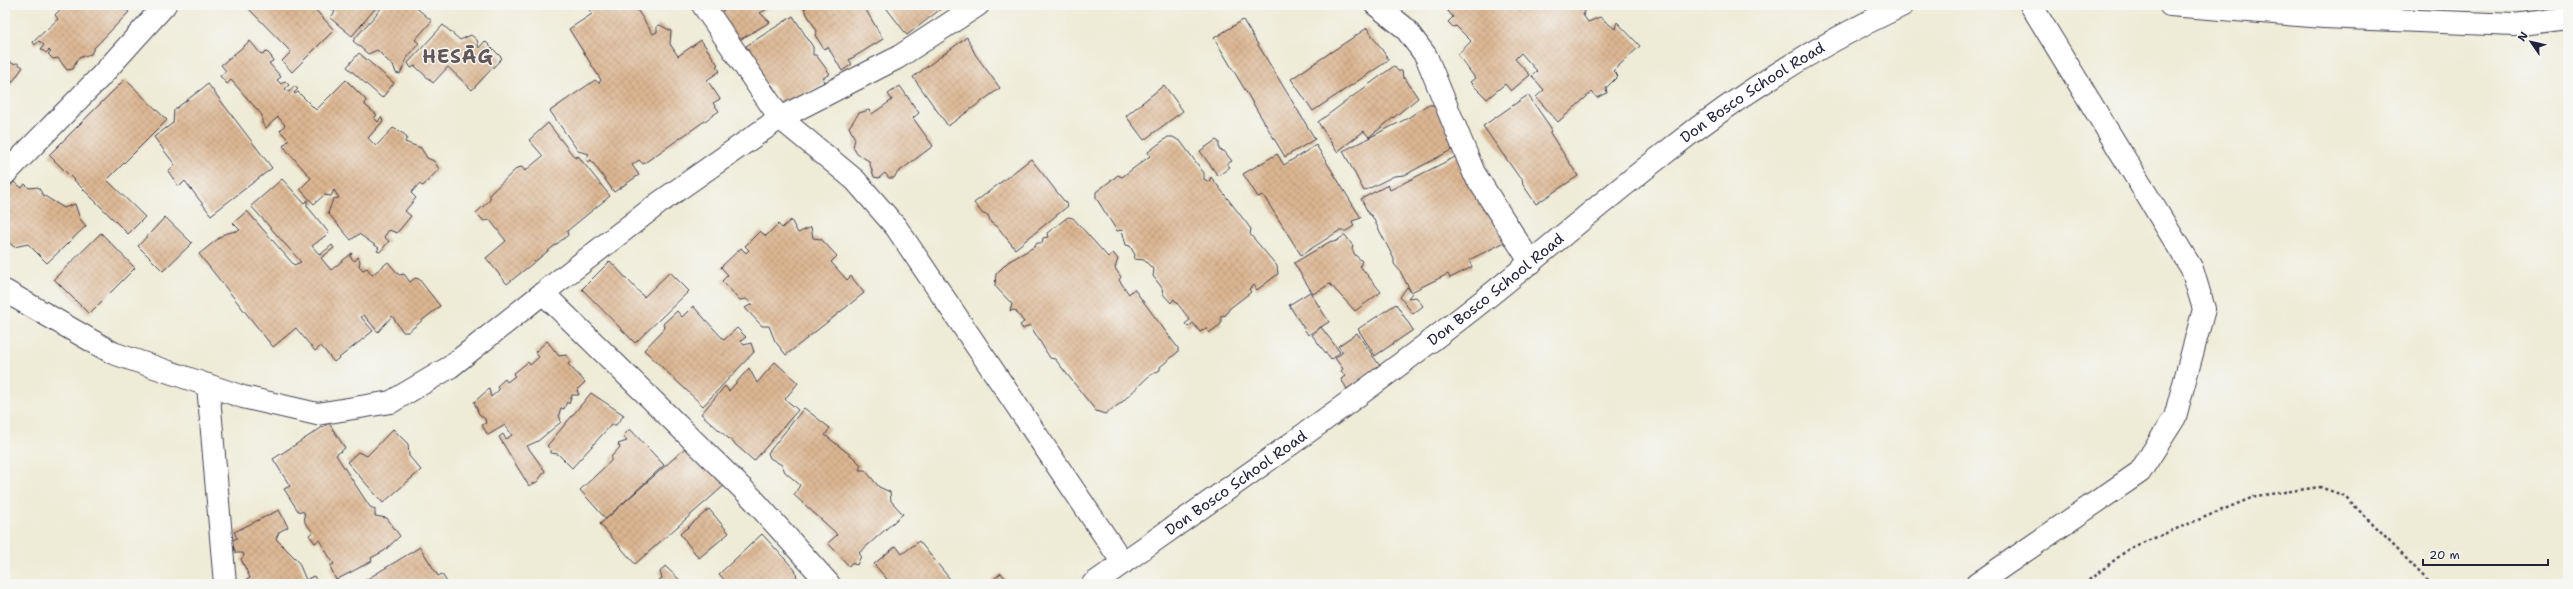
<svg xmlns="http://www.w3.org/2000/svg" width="2573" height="589" font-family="'Shantell Sans',sans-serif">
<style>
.building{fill:url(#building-cross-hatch)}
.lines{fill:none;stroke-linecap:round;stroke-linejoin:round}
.minor-casing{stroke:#414052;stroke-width:24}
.path{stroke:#414052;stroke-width:2.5;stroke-dasharray:3 3;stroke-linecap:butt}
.minor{stroke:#fff;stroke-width:22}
.labels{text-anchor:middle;stroke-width:3;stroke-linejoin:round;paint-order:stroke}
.street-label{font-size:15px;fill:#22223b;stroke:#f6f6f2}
.district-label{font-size:19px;font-weight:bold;letter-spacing:1px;fill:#635659;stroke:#f6f6f2}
</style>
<defs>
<pattern id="building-cross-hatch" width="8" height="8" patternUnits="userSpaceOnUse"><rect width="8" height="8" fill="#dcb692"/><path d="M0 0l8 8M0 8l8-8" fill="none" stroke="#bc9c7f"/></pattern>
</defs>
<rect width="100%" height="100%" fill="#f6f6f2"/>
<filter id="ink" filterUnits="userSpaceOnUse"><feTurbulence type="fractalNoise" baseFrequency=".025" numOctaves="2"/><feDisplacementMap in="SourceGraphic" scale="8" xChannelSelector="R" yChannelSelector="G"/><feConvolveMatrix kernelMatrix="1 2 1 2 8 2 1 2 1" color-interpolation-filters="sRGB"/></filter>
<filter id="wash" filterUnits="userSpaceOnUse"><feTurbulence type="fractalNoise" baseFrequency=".012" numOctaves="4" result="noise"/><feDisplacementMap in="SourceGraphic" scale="16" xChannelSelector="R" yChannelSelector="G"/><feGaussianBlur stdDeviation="0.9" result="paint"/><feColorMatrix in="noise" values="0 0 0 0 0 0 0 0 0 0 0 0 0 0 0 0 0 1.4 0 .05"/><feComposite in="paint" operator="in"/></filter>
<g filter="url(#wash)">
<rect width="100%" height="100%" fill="#eeebd6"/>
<g id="blocks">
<g class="building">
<polygon points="64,5 126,5 125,9 129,12 94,48 91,54 78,58 73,69 67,70 58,58 53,59 48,54 51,52 49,50 46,53 41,49 44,45 39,41 35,45 33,42 58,19 55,15"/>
<polygon points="245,5 311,5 334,30 292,72 282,61 291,52"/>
<polygon points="326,5 378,5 352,36 330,18 335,12"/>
<polygon points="384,5 413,5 432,21 415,40 419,43 407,58 400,74 396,73 394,67 377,50 368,54 353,41"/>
<polygon points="586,5 634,5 653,34 657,32 657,26 660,25 671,31 670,44 678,56 701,40 718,65 716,66 720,71 707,80 720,99 713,103 719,111 643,164 639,160 632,165 639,175 614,192 591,160 588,162 586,159 589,154 578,151 550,111 595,80 599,83 601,80 569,29 592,14"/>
<polygon points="732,5 761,5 759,7 768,5 769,8 760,13 770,22 736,42 719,13"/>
<polygon points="810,5 863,5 883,39 849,60 852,64 842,71 828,47 824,49 815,35 817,31 804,9"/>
<polygon points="884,5 946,5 907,35"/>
<polygon points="1443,5 1584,5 1586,9 1583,15 1588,22 1600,17 1615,29 1617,22 1640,46 1613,71 1618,76 1606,88 1607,93 1597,98 1592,92 1558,122 1536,97 1544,90 1532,76 1537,71 1521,53 1515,59 1530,75 1511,91 1505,84 1487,99 1470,82 1475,78 1458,55 1471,41 1456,26 1453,27 1448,22 1453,17"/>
<polygon points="793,16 813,47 813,55 816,55 830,74 823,78 824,83 784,106 772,85 765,84 746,46"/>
<polygon points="1243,20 1315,139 1285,157 1214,38"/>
<polygon points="443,25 460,40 471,35 477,40 479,48 485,41 502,58 472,90 448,67 433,83 415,66 411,68 408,63"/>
<polygon points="1367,28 1389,60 1313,111 1291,79"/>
<polygon points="967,37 975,54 1000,88 948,126 913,77"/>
<polygon points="250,41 261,54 267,52 271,56 273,61 269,63 281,77 277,80 281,84 285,81 289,85 285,89 289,92 294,86 298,89 294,93 295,94 298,92 316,110 346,80 366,100 365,105 377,115 374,118 378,122 381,117 383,121 368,138 376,146 393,128 404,134 407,138 405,142 421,148 427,158 434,161 439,169 423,186 419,184 411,193 416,198 405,211 411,216 397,233 389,230 384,237 389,241 380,252 377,251 379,248 359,234 351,240 328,213 333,199 339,198 334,190 331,196 324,195 314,204 300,189 311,178 283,146 289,140 280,131 285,125 278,117 266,128 262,123 262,115 231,80 227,84 220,76 226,71 221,65"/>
<polygon points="359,53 394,83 382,98 347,67"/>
<polygon points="5,56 13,64 17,63 23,67 9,87 5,84"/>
<polygon points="1394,66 1398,71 1402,71 1403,78 1405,78 1418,98 1369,137 1364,131 1337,152 1318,122"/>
<polygon points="125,79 167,120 107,180 145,217 128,234 49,155"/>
<polygon points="208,84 272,168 211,215 185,181 179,187 168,171 175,165 154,137 173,123 174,110"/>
<polygon points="1164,85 1183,111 1144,140 1126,116"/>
<polygon points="900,86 919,113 913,118 933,146 897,173 894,178 889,178 885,173 879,178 874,177 869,161 857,154 853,147 855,139 849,127 859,113 869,110 872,114 892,100 888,94"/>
<polygon points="1528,95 1551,128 1550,133 1578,176 1536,204 1523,185 1522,178 1519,177 1483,126"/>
<polygon points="1427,105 1435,105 1457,147 1405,175 1394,176 1364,191 1343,151 1408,118"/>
<polygon points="548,123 575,158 578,156 610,196 567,231 568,235 507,284 486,258 506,241 490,220 484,221 476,213 490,200 490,194 517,168 522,167 525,171 543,156 529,140"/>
<polygon points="1168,137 1173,137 1181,142 1204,173 1204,179 1209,182 1211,177 1251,229 1250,234 1277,266 1278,274 1257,290 1254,285 1249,289 1251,292 1229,309 1226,315 1221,316 1221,324 1209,333 1206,328 1200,332 1193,323 1188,327 1185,324 1190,320 1174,299 1171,303 1163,294 1162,288 1153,276 1154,270 1144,260 1134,259 1135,255 1130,246 1126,245 1122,230 1117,231 1096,198 1096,192 1118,175 1122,177 1150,156 1148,152"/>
<polygon points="1216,140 1219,142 1219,150 1224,151 1232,161 1227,164 1230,167 1218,176 1200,151"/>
<polygon points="1316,145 1361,218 1352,221 1354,226 1346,231 1339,231 1301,255 1263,195 1258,197 1243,174 1277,154 1284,165"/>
<polygon points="1461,154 1509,240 1469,260 1472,267 1450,278 1448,274 1411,292 1400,271 1394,264 1394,259 1372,216 1369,214 1361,199 1388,185 1390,190"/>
<polygon points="1031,159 1068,206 1015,249 997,226 991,223 988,215 983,214 974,203"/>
<polygon points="282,179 304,203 307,200 307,206 329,233 312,246 320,255 332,245 334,248 321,258 331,270 352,253 350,257 355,261 358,257 360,261 359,266 363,270 367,268 372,275 388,262 399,275 404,274 410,282 415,278 419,279 440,306 408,332 403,332 392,316 378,332 364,315 361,317 373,331 334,362 321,346 315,351 296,328 273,347 199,254 224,234 240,230 233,223 247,211 294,265 301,262 251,206"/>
<polygon points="14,182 22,188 25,184 29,188 38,187 43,195 64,208 75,204 80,219 86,226 47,263 28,244 14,247 5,239 5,192"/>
<polygon points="165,217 192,243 163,271 138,246"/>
<polygon points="1068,217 1073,218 1108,257 1113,253 1118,259 1115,268 1121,277 1119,280 1129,294 1134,289 1178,348 1178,352 1160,367 1160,370 1149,376 1121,403 1105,414 1096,411 1055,359 1050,358 1030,325 1023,329 1020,325 1024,322 1015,310 1010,311 1012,304 995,286 996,274 1008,262 1034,247 1037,243 1042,243 1043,238 1048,237 1047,233"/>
<polygon points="791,220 798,233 811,227 813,238 821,239 837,256 831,262 847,280 851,276 864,293 786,355 775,341 769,326 762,326 745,308 752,304 746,299 740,300 722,281 728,275 721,267 741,248 746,253 749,250 745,246 760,231 766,236 778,224 782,228"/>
<polygon points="101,233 135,268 89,314 54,279"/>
<polygon points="1345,235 1353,246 1352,249 1355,255 1362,261 1360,266 1381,292 1355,311 1330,284 1313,294 1294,263 1331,241 1335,242"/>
<polygon points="610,261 644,297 670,272 689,291 635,343 582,289"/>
<polygon points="1407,287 1412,293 1408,298 1416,297 1423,306 1413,314 1400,297"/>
<polygon points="1310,292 1329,322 1308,335 1289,305"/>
<polygon points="1396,304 1413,330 1375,356 1358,329"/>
<polygon points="693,306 724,340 737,328 746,337 741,341 744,345 751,343 754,352 703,406 644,350 665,328 663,324 677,311 682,317"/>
<polygon points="1321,327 1340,352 1331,360 1312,335"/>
<polygon points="1357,333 1380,366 1347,389 1341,379 1345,376 1341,371 1343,369 1335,358 1343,352 1338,346"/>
<polygon points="547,341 559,356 566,355 571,361 568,364 585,382 577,390 579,395 572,395 569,404 567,402 564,409 561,408 559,414 561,422 538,441 527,446 545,471 537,482 529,486 499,437 503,434 506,439 512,435 505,425 488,435 482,425 486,423 485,419 479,414 474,402 489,389 491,397 499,390 497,386 505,379 507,382 515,376 513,374 528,362 530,365 539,357 535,352"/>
<polygon points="775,362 798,383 785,399 798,410 754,461 701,414 725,386 729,391 749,368 757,383"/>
<polygon points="591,393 624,415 616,425 611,425 572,468 558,454 551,453 551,450 547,446"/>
<polygon points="804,408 830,428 825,435 853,457 861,465 859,470 865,470 879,487 890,492 891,501 903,514 859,553 861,556 857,565 851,563 849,566 828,543 837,535 835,532 794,495 800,485 785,472 782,465 770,458 768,453"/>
<polygon points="329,423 345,448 336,455 370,507 375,509 375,516 387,518 400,536 384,551 371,558 372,561 336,580 330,566 334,564 319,540 315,543 309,535 313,532 305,523 304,512 298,511 284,489 290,486 273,459"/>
<polygon points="393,429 408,444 409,456 421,470 383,503 347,462 358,452 367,456"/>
<polygon points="630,429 664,465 606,519 580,490 611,461 611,457 620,447 618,444 627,441 623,436"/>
<polygon points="691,443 727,483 635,564 600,524"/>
<polygon points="709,509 729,533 699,558 680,534"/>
<polygon points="279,510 288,527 279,532 276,539 298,561 306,580 314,576 318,584 248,584 246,580 250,578 241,559 244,556 243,553 236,553 231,541 237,538 234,532"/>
<polygon points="762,534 795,570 797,578 802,584 728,584 719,574"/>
<polygon points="919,541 954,584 891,584 874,564 896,546 902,554"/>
<polygon points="420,547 438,576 442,574 448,584 359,584"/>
<polygon points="665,566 684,584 654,584 662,578 660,572"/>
<polygon points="1001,573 1010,584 988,584"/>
</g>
</g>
</g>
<g filter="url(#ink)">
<use href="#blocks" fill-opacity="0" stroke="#414052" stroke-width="1"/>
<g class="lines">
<defs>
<g id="minor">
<polyline points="978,5 897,58 780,118 855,180 896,227 1123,563"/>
<polyline points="1376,5 1405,28 1426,56 1474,173 1531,263"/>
<polyline points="2170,5 2324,17 2514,25 2568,18"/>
<polyline points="5,174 100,77 165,5"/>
<polyline points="5,291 113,353 243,397 317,414 391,402 450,367 543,293 752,498 829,584"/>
<polyline points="543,293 659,203 780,118 703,5"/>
<polyline points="208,385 225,584"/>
<path id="s1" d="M1093 584C1220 494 1348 406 1470 311 1536 259 1599 204 1665 153 1738 95 1818 45 1903 5"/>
<polyline points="1977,584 2140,472 2175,417 2204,309 2192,269 2031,5"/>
</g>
</defs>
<use href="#minor" class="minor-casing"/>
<polyline class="path" points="2084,584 2130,548 2256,496 2320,487 2345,496 2431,584"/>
<use href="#minor" class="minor"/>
</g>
</g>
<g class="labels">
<g class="street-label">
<text dy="5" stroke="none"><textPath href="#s1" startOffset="823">Don Bosco School Road</textPath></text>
<text dy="5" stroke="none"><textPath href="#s1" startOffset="499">Don Bosco School Road</textPath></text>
<text dy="5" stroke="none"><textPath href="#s1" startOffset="175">Don Bosco School Road</textPath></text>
</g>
<g class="district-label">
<text x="458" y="63">HESĀG</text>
</g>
</g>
<rect width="2573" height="589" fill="none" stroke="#f6f6f2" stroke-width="20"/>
<g transform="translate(2531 42) rotate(304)" stroke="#f6f6f2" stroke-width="3" paint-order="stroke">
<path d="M0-3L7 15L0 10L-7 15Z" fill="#22223b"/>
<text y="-6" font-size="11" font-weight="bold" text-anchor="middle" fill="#22223b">N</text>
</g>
<path d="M2423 559v6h125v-6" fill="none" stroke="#22223b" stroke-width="2"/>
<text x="2429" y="559" font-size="12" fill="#22223b" stroke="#f6f6f2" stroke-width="3" paint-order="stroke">20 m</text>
</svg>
